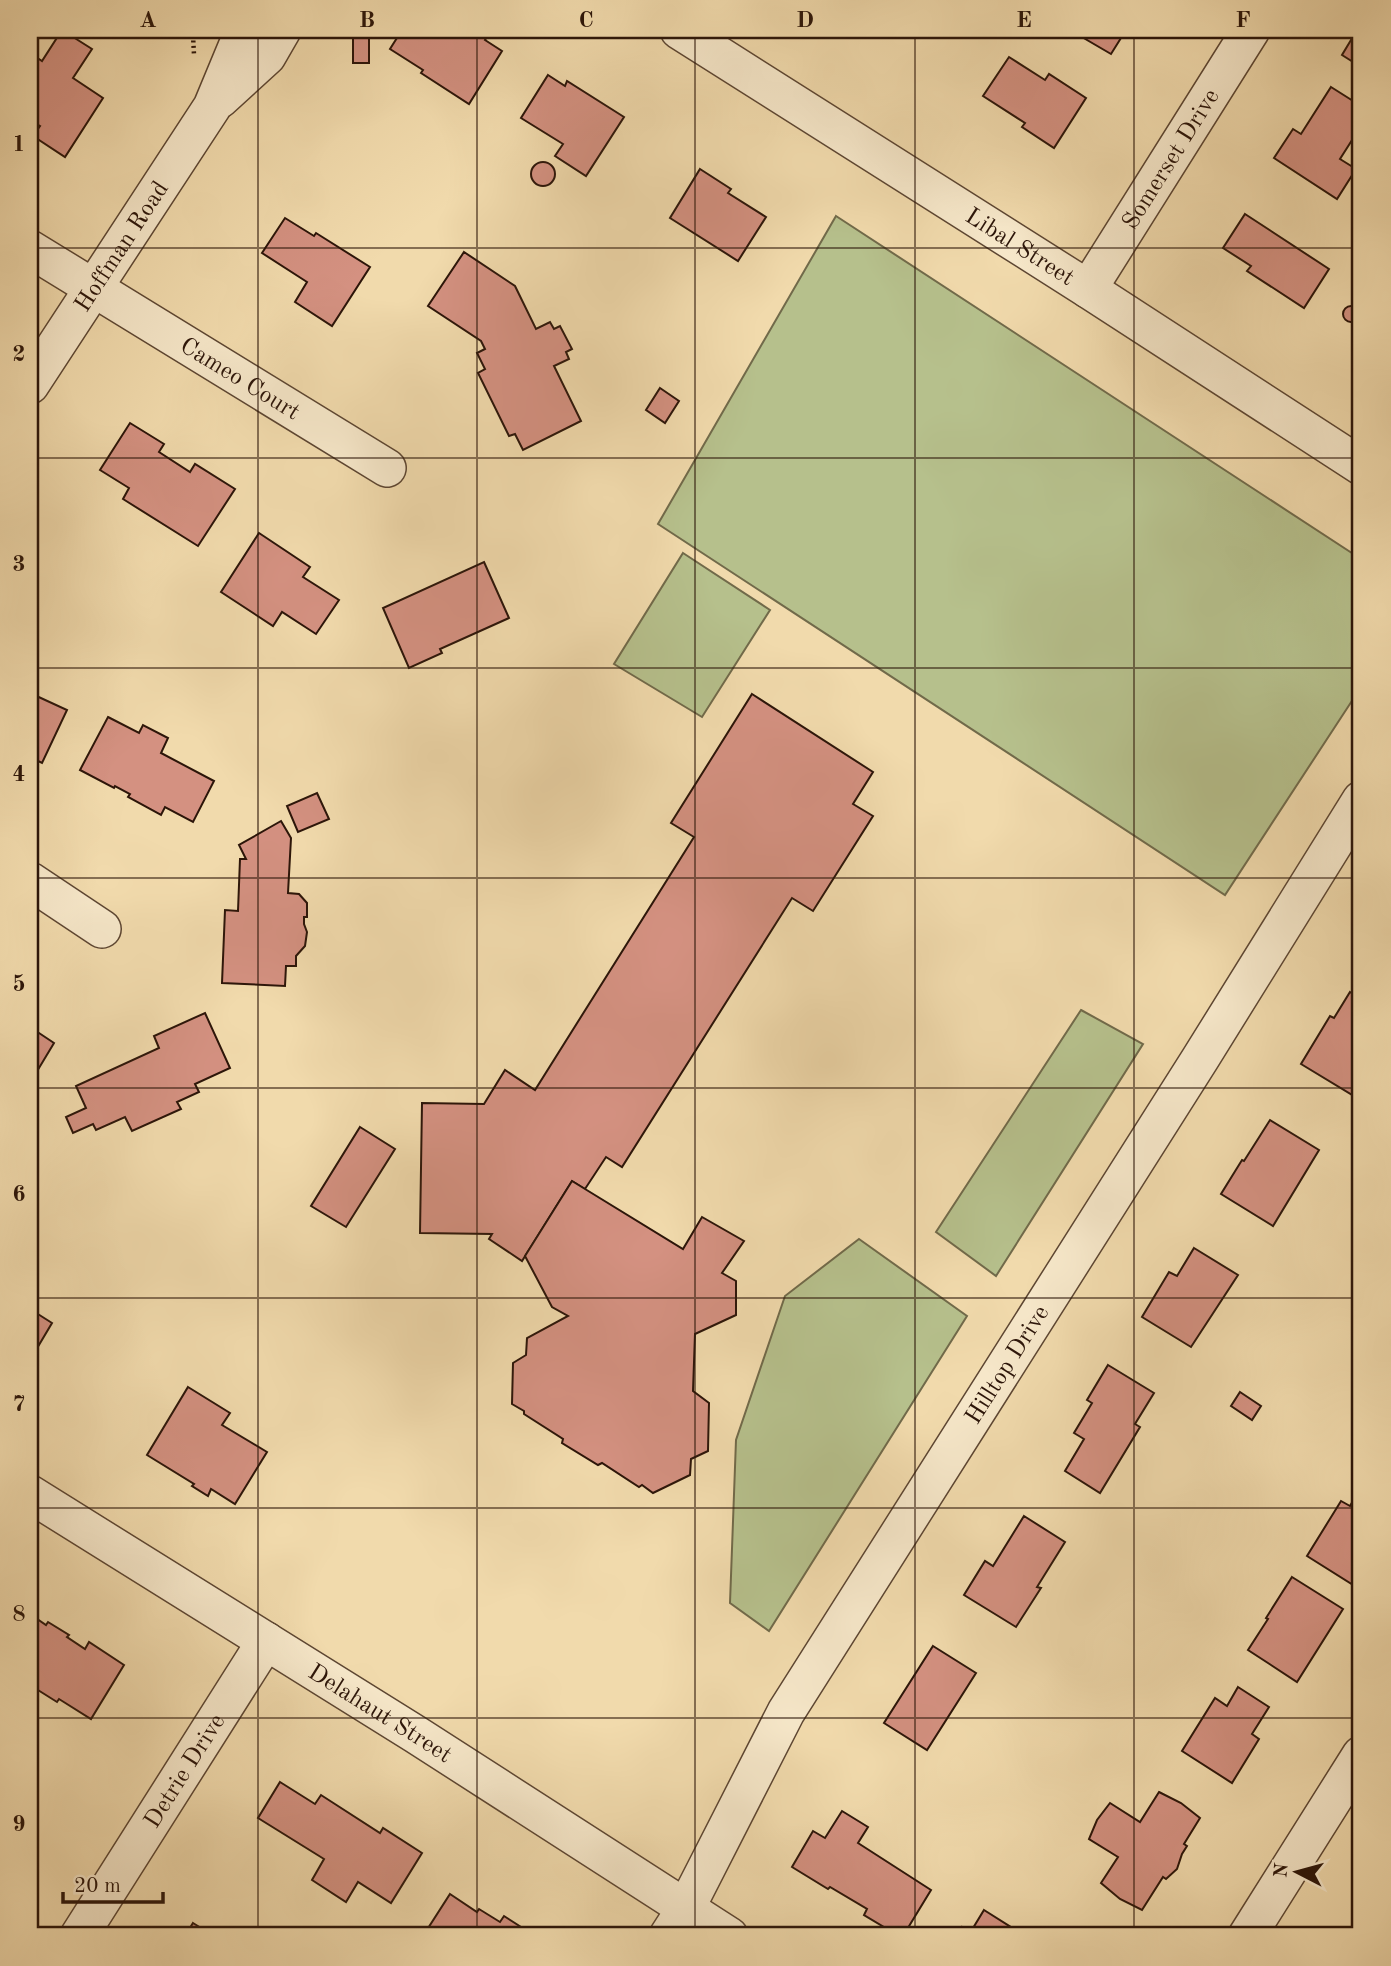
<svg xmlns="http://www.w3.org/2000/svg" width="1391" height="1966" font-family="'Old Standard TT',serif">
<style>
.green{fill:#b6c08c;stroke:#716a4a;stroke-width:2}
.building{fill:#d49181;stroke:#2c1509;stroke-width:2}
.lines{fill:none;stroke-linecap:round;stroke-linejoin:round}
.minor-casing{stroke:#5d4632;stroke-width:40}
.path{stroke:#2c1509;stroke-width:4.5;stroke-dasharray:2 3.5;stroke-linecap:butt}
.minor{stroke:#f6e7c9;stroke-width:37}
.grid{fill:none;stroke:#2c1509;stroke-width:2;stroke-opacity:0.55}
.labels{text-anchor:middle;stroke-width:5;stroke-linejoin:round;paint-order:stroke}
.street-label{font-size:24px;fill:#2c1509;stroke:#f6e7c9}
.neatline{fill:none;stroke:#2c1509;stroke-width:2.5}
.grid-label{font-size:23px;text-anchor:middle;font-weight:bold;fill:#2c1509}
</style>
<rect width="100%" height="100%" fill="#f1daac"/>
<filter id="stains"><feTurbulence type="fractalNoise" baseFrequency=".00286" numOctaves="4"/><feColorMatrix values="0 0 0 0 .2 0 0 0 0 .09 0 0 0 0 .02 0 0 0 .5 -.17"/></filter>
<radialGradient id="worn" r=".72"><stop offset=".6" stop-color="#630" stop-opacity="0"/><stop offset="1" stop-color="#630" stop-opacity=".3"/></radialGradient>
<g class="green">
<polygon points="836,216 1361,559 1361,687 1225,895 658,524"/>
<polygon points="683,553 770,610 702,717 614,664"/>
<polygon points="1081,1010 1143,1044 996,1276 936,1232"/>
<polygon points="859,1239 967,1316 769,1631 730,1603 736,1440 785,1296"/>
</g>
<g class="building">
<polygon points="62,30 92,49 73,78 103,98 65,157 33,136 40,126 30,120 30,53 42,61"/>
<polygon points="402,30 480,30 488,35 485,40 502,51 469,104 421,73 423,70 390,49"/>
<polygon points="1070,30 1126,30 1111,54"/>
<polygon points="1357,30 1361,30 1361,67 1342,55"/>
<rect x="353" y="31" width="16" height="32"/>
<polygon points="1009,57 1045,80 1049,74 1086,98 1054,148 1022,127 1025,123 983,96"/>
<polygon points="548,75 565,86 567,81 624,117 586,176 555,156 563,144 521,118"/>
<polygon points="1331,87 1361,106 1361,126 1340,159 1356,169 1337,199 1274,158 1293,129 1301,134"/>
<circle cx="543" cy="174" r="12"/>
<polygon points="700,169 731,189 728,193 766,217 738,261 670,218"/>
<polygon points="1245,214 1329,269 1304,308 1247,271 1251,266 1223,248"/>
<polygon points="285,218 314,236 316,233 370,267 332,326 295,302 307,282 262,253"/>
<polygon points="464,252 515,286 536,329 550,322 554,329 560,326 572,349 566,352 569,359 554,366 581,421 523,450 515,434 509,436 478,373 485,369 477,353 485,349 481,341 428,306"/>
<circle cx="1351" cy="314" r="8"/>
<polygon points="660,388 679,401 665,423 646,410"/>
<polygon points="130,423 164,444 159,452 190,472 195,464 235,489 198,546 123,499 129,488 100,470"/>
<polygon points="259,533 310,567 303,577 339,600 316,634 282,612 273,626 221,592"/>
<polygon points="484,562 509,618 440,649 442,653 409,668 383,608"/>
<polygon points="30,693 67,710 42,763 30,757"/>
<polygon points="752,694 873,772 853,804 873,816 813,911 792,898 622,1167 606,1157 585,1189 572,1181 522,1261 489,1239 492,1234 420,1233 422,1103 484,1104 505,1070 535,1090 694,837 671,823"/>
<polygon points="108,717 139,733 143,725 168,738 161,753 214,781 193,822 165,807 161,815 128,797 130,794 115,786 114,788 80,770"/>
<polygon points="317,793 329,819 298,832 287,806"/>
<polygon points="281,821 291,838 288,893 299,894 307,903 307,917 304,917 304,924 307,932 305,946 296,956 296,966 286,966 285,986 222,983 225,910 238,911 240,859 246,859 239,845"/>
<polygon points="1350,992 1361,999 1361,1084 1354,1096 1301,1064 1330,1016 1334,1018"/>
<polygon points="205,1013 230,1068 195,1084 199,1092 177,1102 181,1109 132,1131 125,1117 96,1130 93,1124 73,1133 66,1117 86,1108 76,1086 159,1048 154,1036"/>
<polygon points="30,1027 54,1043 30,1083"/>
<polygon points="1270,1120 1319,1150 1273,1226 1221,1194 1242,1160 1244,1161"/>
<polygon points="360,1127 395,1149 346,1227 311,1206"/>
<polygon points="572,1181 683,1249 702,1217 744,1241 722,1273 736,1281 736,1315 695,1334 693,1391 709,1403 708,1451 691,1459 690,1475 653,1493 642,1485 639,1487 602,1463 598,1465 562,1443 563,1439 524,1414 524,1411 512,1404 513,1363 526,1355 527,1338 568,1316 552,1307 525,1256"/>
<polygon points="1194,1248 1238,1275 1191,1347 1142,1317 1169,1272 1177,1276"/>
<polygon points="30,1309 52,1323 30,1360"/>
<polygon points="1108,1365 1154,1393 1135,1424 1140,1427 1100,1493 1065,1471 1084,1439 1074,1433 1092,1403 1087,1400"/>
<polygon points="188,1387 230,1413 222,1425 267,1452 235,1504 211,1489 208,1496 192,1486 194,1484 147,1455"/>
<polygon points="1240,1392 1261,1406 1252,1420 1231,1406"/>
<polygon points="1361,1487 1361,1582 1358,1588 1307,1556 1341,1501 1350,1506"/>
<polygon points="1024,1516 1065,1542 1037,1587 1041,1588 1016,1627 964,1595 985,1561 993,1566"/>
<polygon points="1292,1577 1343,1609 1297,1682 1248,1650 1268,1619 1266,1618"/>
<polygon points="30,1614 46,1625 48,1622 69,1635 67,1637 85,1649 89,1642 124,1665 91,1719 59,1699 57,1702 30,1685"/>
<polygon points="933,1646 976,1673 927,1750 884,1723"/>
<polygon points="1238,1687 1269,1707 1252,1734 1259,1739 1232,1783 1182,1751 1215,1698 1227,1706"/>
<polygon points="280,1782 315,1804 321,1795 380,1833 383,1828 422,1853 391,1903 358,1882 346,1902 312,1880 324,1859 258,1818"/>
<polygon points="1159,1792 1181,1803 1200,1818 1184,1844 1187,1846 1182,1854 1177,1869 1166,1879 1163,1877 1142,1910 1120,1899 1101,1883 1118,1857 1089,1839 1097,1820 1110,1803 1140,1822"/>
<polygon points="842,1811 868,1827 858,1843 931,1890 903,1936 899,1936 864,1915 867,1909 830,1887 828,1889 792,1867 813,1831 825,1838"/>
<polygon points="450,1894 477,1912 479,1909 500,1922 504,1916 535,1936 423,1936"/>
<polygon points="984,1910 1022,1934 1021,1936 957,1936 962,1927 970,1933"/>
<polygon points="193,1923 214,1936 185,1936"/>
</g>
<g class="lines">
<defs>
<g id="minor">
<path id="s1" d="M679 30 1088 289 1361 466"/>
<polyline points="220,99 267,56 282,30"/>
<path id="s2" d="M30 249 387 468"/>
<path id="s3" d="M1088 289 1251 30"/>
<path id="s4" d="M30 385 212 107 244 30"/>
<polyline points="30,881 102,929"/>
<path id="s5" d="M30 1494 415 1734 729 1936"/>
<path id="s6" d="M79 1936 266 1641"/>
<path id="s7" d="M668 1936 686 1908 786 1712 1200 1059 1361 800"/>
<polyline points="1247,1936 1361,1755"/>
</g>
</defs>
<use href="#minor" class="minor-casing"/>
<polyline class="path" points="193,35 194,55"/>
<use href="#minor" class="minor"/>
</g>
<path class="grid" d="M258 30V1936M477 30V1936M695 30V1936M915 30V1936M1134 30V1936M30 248H1361M30 458H1361M30 668H1361M30 878H1361M30 1088H1361M30 1298H1361M30 1508H1361M30 1718H1361"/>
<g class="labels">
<g class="street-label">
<text dy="8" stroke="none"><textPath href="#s3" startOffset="154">Somerset Drive</textPath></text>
<text dy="8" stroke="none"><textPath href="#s4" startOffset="166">Hoffman Road</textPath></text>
<text dy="8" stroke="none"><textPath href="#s1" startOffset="404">Libal Street</textPath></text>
<text dy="8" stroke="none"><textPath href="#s2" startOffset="247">Cameo Court</textPath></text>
<text dy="8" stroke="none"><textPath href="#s7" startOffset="665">Hilltop Drive</textPath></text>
<text dy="8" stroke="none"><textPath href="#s5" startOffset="413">Delahaut Street</textPath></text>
<text dy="8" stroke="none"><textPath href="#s6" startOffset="196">Detrie Drive</textPath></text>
</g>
</g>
<rect width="1391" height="1966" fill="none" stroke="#f1daac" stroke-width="77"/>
<g transform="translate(1297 1872) rotate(276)" stroke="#f6e7c9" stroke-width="5" paint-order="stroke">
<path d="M0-5L12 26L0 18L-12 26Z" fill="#2c1509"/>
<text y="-10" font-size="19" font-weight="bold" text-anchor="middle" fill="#2c1509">N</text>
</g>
<path d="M63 1892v10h100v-10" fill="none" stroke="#2c1509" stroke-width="3.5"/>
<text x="74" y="1892" font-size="21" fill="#2c1509" stroke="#f6e7c9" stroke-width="5" paint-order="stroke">20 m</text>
<rect x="38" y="38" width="1314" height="1889" class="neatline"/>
<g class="grid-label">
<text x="148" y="27">A</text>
<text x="367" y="27">B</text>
<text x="586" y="27">C</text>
<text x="805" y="27">D</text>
<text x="1024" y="27">E</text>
<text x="1243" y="27">F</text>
<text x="19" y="151">1</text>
<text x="19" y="361">2</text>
<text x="19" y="571">3</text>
<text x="19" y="781">4</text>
<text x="19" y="991">5</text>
<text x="19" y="1201">6</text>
<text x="19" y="1411">7</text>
<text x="19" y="1621">8</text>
<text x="19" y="1831">9</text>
</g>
<rect width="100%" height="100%" filter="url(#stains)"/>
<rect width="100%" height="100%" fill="url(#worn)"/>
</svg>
